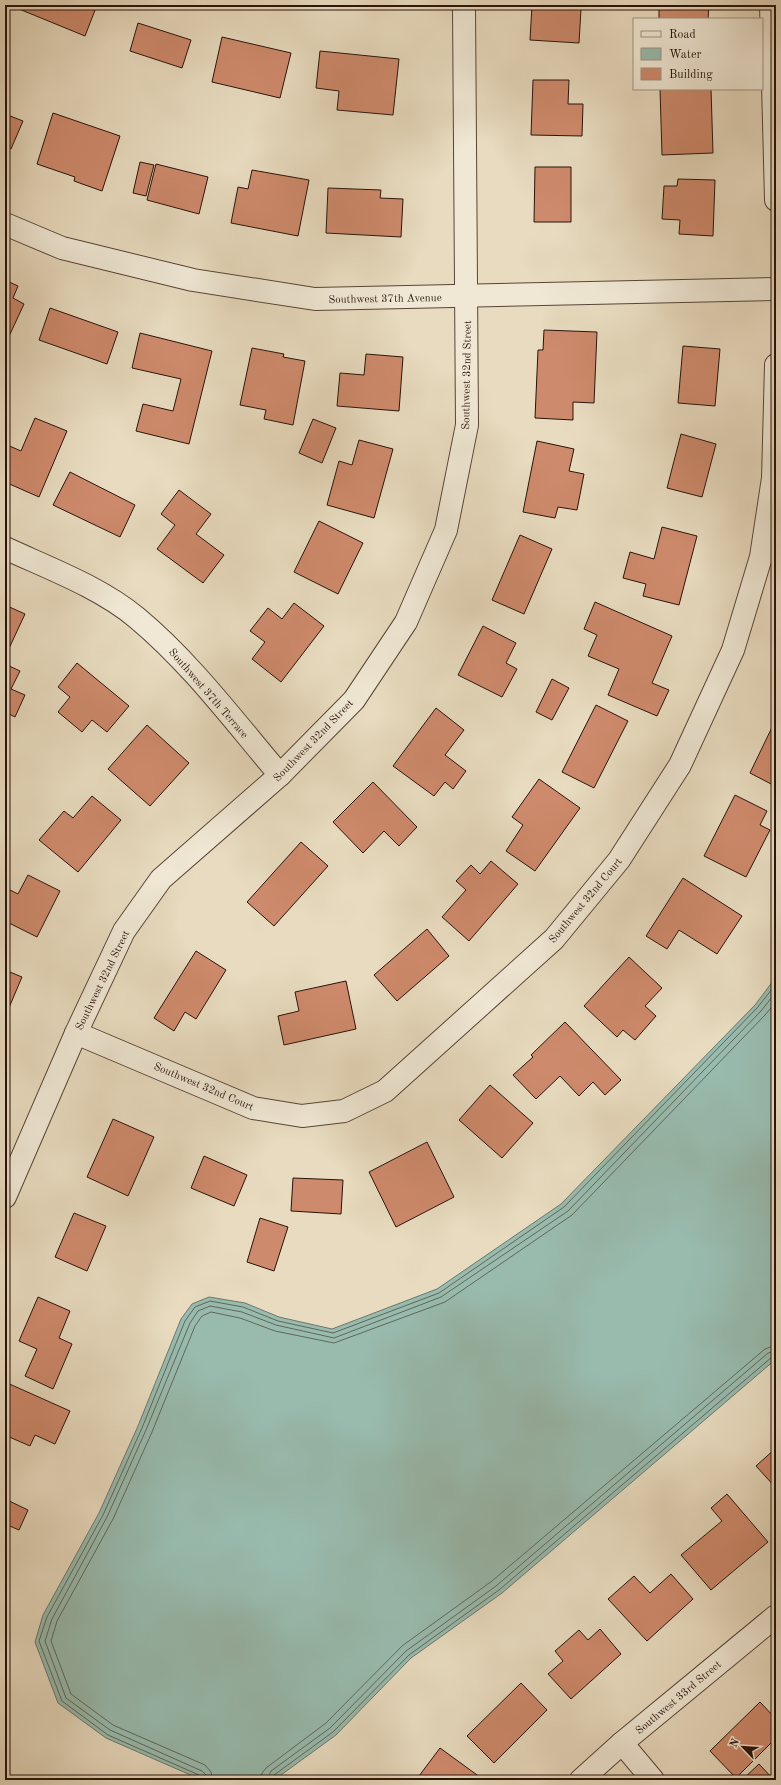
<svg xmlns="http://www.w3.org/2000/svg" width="781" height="1785" font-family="'Old Standard TT',serif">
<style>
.water{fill:#98bbae;stroke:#6b786d}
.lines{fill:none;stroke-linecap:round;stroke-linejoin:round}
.shore{stroke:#60675c;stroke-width:1}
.building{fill:#ce8a6c;stroke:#28130b}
.minor-casing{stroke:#584538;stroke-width:24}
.minor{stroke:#f0e8d5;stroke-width:22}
.labels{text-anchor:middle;stroke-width:3;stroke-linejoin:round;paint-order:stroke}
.street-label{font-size:11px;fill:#28130b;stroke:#f0e8d5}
</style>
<rect width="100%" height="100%" fill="#e8dbbf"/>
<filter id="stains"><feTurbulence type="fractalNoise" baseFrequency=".005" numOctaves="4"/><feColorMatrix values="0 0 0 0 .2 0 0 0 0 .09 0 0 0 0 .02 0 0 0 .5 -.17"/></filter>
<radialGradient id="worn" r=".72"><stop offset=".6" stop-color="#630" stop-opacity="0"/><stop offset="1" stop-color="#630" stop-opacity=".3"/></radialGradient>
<polygon class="water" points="776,977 776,1359 502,1593 411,1658 336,1735 274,1780 202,1780 106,1738 58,1703 35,1642 43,1615 99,1513 138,1426 181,1319 192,1304 209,1297 245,1303 279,1317 332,1329 437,1289 561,1204 755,1005"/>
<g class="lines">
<g class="shore">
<polyline points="202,1780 199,1775 108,1735 62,1701 39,1641 47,1617 103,1515 142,1428 185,1321 195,1307 210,1301 243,1307 278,1321 333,1333 439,1293 564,1207 757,1008 776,984"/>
<polyline points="207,1780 206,1775 202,1771 110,1730 66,1698 45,1641 52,1619 107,1517 146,1430 190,1323 198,1311 210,1306 242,1312 276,1325 334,1338 441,1297 568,1211 761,1011 776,992"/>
<polyline points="213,1780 211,1772 205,1765 113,1725 71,1694 51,1641 57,1621 113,1519 152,1432 195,1326 202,1316 211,1312 240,1318 275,1331 334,1343 445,1302 572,1215 765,1015 776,1002"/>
<polyline points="261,1780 262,1773 266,1768 326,1723 402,1646 492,1581 765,1349 776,1345"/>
<polyline points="267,1780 271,1771 330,1728 406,1651 496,1586 768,1353 776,1351"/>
<polyline points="272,1780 274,1775 333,1732 409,1655 499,1590 772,1357 776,1356"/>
</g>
</g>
<g class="building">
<polygon points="21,5 97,5 85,36 19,9"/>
<polygon points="532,5 566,5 566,8 581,9 579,43 530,40"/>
<polygon points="671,5 709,5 708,19 659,19 659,7 671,7"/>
<polygon points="138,23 191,40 182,68 130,51"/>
<polygon points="222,37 291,53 280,98 212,82"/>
<polygon points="320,51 399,59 393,115 337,110 339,91 316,88"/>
<polygon points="533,80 569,80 568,104 583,104 582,136 531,135"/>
<polygon points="660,89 711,89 713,153 662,155"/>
<polygon points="53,113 120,136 102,191 74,181 75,177 37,164"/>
<polygon points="5,114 23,121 11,149 5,146"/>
<polygon points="140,162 154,165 146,196 133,193"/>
<polygon points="156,164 208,177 199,214 147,200"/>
<polygon points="535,167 571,167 571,222 534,222"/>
<polygon points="252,170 309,180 298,236 231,223 238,187 248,189"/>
<polygon points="678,179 715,180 713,236 679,234 680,220 662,219 664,186 677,186"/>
<polygon points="328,188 381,190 380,198 403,199 401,237 326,233"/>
<polygon points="5,280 18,286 13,298 24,304 5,345"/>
<polygon points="50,308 118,332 107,364 39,340"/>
<polygon points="544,330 597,332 594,403 573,402 573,420 535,418 538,350 543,350"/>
<polygon points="140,333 212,351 189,444 136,431 143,404 173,411 181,379 132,368"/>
<polygon points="683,346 720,349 715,406 678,403"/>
<polygon points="252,348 284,354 283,357 305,361 293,425 264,419 266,410 240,405"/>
<polygon points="366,354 403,357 399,411 337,406 340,373 364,375"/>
<polygon points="35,418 67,431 39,497 5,482 5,444 21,451"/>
<polygon points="313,419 336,428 322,463 299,453"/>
<polygon points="681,434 716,444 702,497 667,488"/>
<polygon points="359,440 393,449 374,518 327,505 339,461 352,465"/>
<polygon points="537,441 574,449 569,471 584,474 577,510 558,507 555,518 523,512"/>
<polygon points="70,472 135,505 120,537 53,505"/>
<polygon points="179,490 211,514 196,534 224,555 203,583 157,549 175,525 161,514"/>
<polygon points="319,521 363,543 338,594 294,572"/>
<polygon points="662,527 697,536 679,605 643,596 646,584 623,578 630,552 654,559"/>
<polygon points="520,535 552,549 524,614 492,600"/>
<polygon points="595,602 672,636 652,683 669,690 657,716 608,695 619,669 588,656 597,635 584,629"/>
<polygon points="294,603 324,626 281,682 252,659 265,642 250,631 268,608 282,619"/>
<polygon points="5,605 25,614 5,657"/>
<polygon points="483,626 516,643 506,663 517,669 502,697 458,675"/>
<polygon points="77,663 129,706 107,732 92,720 82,732 58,712 70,697 58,687"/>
<polygon points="5,664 20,671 11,689 25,695 15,717 5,712"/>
<polygon points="552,679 569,688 552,720 536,712"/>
<polygon points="596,705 628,721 594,788 562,772"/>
<polygon points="436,708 464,730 445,755 466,771 453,789 445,782 434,796 393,766"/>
<polygon points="776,719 776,779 773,785 750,773"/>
<polygon points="147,725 189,763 150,806 108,769"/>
<polygon points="539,779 580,808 535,871 506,851 523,825 512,817"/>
<polygon points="373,782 417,827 399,846 384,831 363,853 333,822"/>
<polygon points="735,795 767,811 760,825 770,830 746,877 704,856"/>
<polygon points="92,796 121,820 78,872 39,840 64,811 73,818"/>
<polygon points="301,842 328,866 274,926 247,902"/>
<polygon points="491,861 518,884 469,941 442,917 466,890 456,881 471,865 480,874"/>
<polygon points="28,875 60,891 37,937 5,921 5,889 6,888 18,894"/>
<polygon points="683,878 742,916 717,954 679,930 667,949 646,936"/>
<polygon points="427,929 449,956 397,1001 374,975"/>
<polygon points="196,951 226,970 196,1019 185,1012 174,1031 154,1018"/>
<polygon points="629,957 662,988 645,1006 656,1016 635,1040 623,1030 617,1037 584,1006"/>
<polygon points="5,970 22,977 5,1017"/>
<polygon points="346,981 356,1029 284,1045 278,1016 299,1011 295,992"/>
<polygon points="565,1022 621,1080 605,1095 593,1082 579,1096 560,1076 536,1099 513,1075 533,1057 531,1055"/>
<polygon points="490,1085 533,1123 502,1158 459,1120"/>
<polygon points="113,1119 154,1137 128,1196 87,1177"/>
<polygon points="427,1142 454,1197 396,1227 369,1172"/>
<polygon points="204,1156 247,1175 234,1206 191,1188"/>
<polygon points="293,1178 343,1180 341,1214 291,1211"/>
<polygon points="74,1213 106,1226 87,1271 55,1257"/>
<polygon points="260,1218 288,1227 274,1271 247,1262"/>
<polygon points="38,1297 70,1311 59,1338 72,1344 53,1389 25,1376 37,1349 19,1341"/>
<polygon points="5,1382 70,1411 55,1444 35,1435 30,1446 7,1436 5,1441"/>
<polygon points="776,1448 776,1488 756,1466"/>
<polygon points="727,1494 768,1542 711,1590 681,1555 722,1521 711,1508"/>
<polygon points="5,1499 28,1510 19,1530 5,1524"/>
<polygon points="671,1574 693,1599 647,1641 608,1599 634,1576 650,1593"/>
<polygon points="600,1629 621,1654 571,1699 548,1674 563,1661 555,1651 579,1630 588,1640"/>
<polygon points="521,1683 547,1710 494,1763 467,1736"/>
<polygon points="760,1702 776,1719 776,1738 736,1778 710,1751"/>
<polygon points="440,1748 484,1780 416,1780"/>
<polygon points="759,1764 774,1780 742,1780"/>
</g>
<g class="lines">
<defs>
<g id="minor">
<polyline points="771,5 776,200"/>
<polyline points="5,224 62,248 193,280 315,299 776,289"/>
<path d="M5 548C48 568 100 587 137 618 191 663 234 721 280 775"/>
<polyline points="76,1033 253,1108 302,1116 344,1111 385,1091 554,939 619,860 680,765 733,650 761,557 773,478 776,365"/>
<polyline points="5,1197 76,1033 124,931 161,879 280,775 354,700 406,622 446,530 467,425 464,5"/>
<polyline points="622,1743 653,1780"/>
<polyline points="581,1780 622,1743 776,1616"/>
</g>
</defs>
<use href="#minor" class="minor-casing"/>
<use href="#minor" class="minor"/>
</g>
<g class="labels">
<g class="street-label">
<text transform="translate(385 298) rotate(-1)" y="4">Southwest 37th Avenue</text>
<text transform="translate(466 375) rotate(-89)" y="4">Southwest 32nd Street</text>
<text transform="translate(209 693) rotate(49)" y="4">Southwest 37th Terrace</text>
<text transform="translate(313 740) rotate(-46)" y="4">Southwest 32nd Street</text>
<text transform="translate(585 900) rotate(-50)" y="4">Southwest 32nd Court</text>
<text transform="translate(102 980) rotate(-64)" y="4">Southwest 32nd Street</text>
<text transform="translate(204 1086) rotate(23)" y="4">Southwest 32nd Court</text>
<text transform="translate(678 1697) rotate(-40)" y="4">Southwest 33rd Street</text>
</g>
</g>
<rect width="781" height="1785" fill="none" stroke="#e8dbbf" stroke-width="20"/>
<rect x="6" y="6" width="769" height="1773" fill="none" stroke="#28130b" stroke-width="2"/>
<rect x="10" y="10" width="761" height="1765" fill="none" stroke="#28130b"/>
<rect x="633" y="18" width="130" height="72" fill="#f0e8d5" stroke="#a09384"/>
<rect x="641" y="31" width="20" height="6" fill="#f0e8d5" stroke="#a09384"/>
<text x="669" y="38" font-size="12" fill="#28130b">Road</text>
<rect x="641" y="48" width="20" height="12" fill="#98bbae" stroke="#a09384"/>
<text x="669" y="58" font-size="12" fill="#28130b">Water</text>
<rect x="641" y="68" width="20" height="12" fill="#ce8a6c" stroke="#a09384"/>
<text x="669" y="78" font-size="12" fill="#28130b">Building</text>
<g transform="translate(743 1747) rotate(295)" stroke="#f0e8d5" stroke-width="3" paint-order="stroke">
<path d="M0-3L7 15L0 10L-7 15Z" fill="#28130b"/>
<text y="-6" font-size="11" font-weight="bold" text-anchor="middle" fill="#28130b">N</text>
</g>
<rect width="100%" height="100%" filter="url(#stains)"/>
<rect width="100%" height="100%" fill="url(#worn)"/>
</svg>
